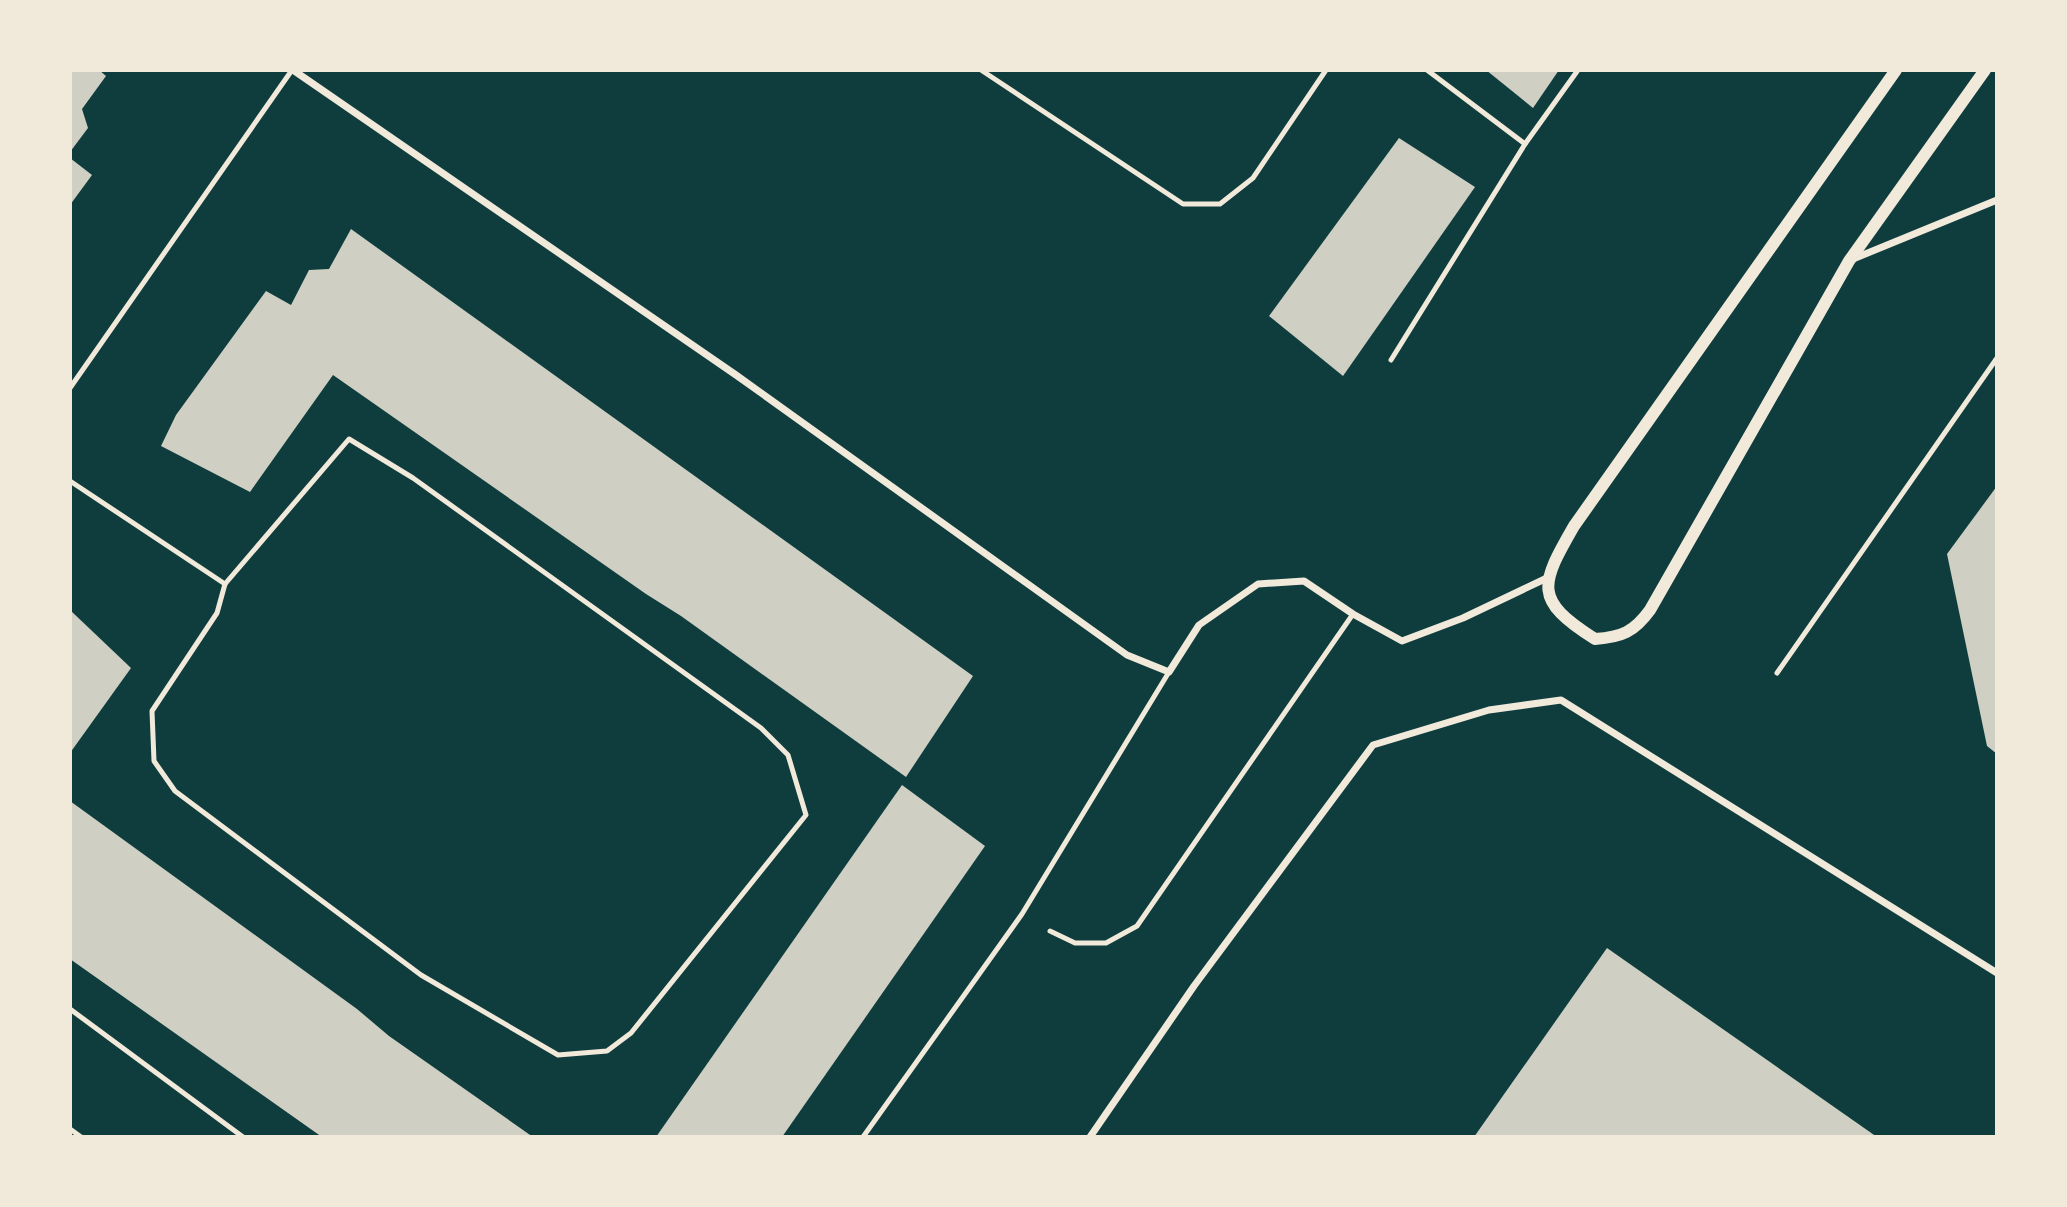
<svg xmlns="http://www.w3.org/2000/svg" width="2067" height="1207" font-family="'PT Sans',sans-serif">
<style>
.building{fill:#cfcfc3}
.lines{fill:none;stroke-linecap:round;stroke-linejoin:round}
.service{stroke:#f1e9da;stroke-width:5}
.minor{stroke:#f1e9da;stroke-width:7}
.tertiary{stroke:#f1e9da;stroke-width:12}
</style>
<rect width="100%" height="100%" fill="#0f3d3e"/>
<g class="building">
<polygon points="70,70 99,70 106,76 82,109 88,128 70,152"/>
<polygon points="1486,70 1559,70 1533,108"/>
<polygon points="1399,138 1475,187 1343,376 1269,316"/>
<polygon points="70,158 92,175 70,205"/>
<polygon points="351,229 973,676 906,777 681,616 646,594 333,375 250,492 161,446 176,415 266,291 291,305 309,270 329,269"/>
<polygon points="1997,486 1997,754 1987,746 1947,554"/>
<polygon points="70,610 131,668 70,753"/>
<polygon points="902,785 985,846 782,1137 656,1137"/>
<polygon points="70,801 357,1009 389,1036 533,1137 322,1137 70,959"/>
<polygon points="1607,948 1877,1137 1474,1137"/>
</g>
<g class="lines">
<g class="service">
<polyline points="981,70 1183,204 1220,204 1253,178 1326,70"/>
<polyline points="1525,144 1578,70"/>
<polyline points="1391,360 1525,144 1427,70"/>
<polyline points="70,388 292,70"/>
<polygon points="349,439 413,478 761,728 788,755 806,815 631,1033 607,1051 558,1055 421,975 175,791 154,761 152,711 217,613 225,584"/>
<polyline points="70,481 225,584"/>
<polyline points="1777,673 1997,358"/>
<polyline points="1050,931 1075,943 1106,943 1137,926 1353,614"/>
<polyline points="70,1009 243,1137"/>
<polyline points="70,1129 81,1137"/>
<polyline points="863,1137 1022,914 1169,672"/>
</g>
<g class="minor">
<polyline points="293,70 736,375 1127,655 1169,672 1199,625 1258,584 1304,581 1353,614 1402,641 1463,618 1547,578"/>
<polyline points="1853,259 1997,200"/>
<polyline points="1090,1137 1194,986 1373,745 1489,710 1561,700 1997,973"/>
</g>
<path class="tertiary" d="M1896 70 1574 526C1540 585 1533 600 1595 639 1622 637 1634 632 1650 610L1849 261 1985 70"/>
</g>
<rect width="2067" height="1207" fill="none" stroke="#f1e9da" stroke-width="144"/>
</svg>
